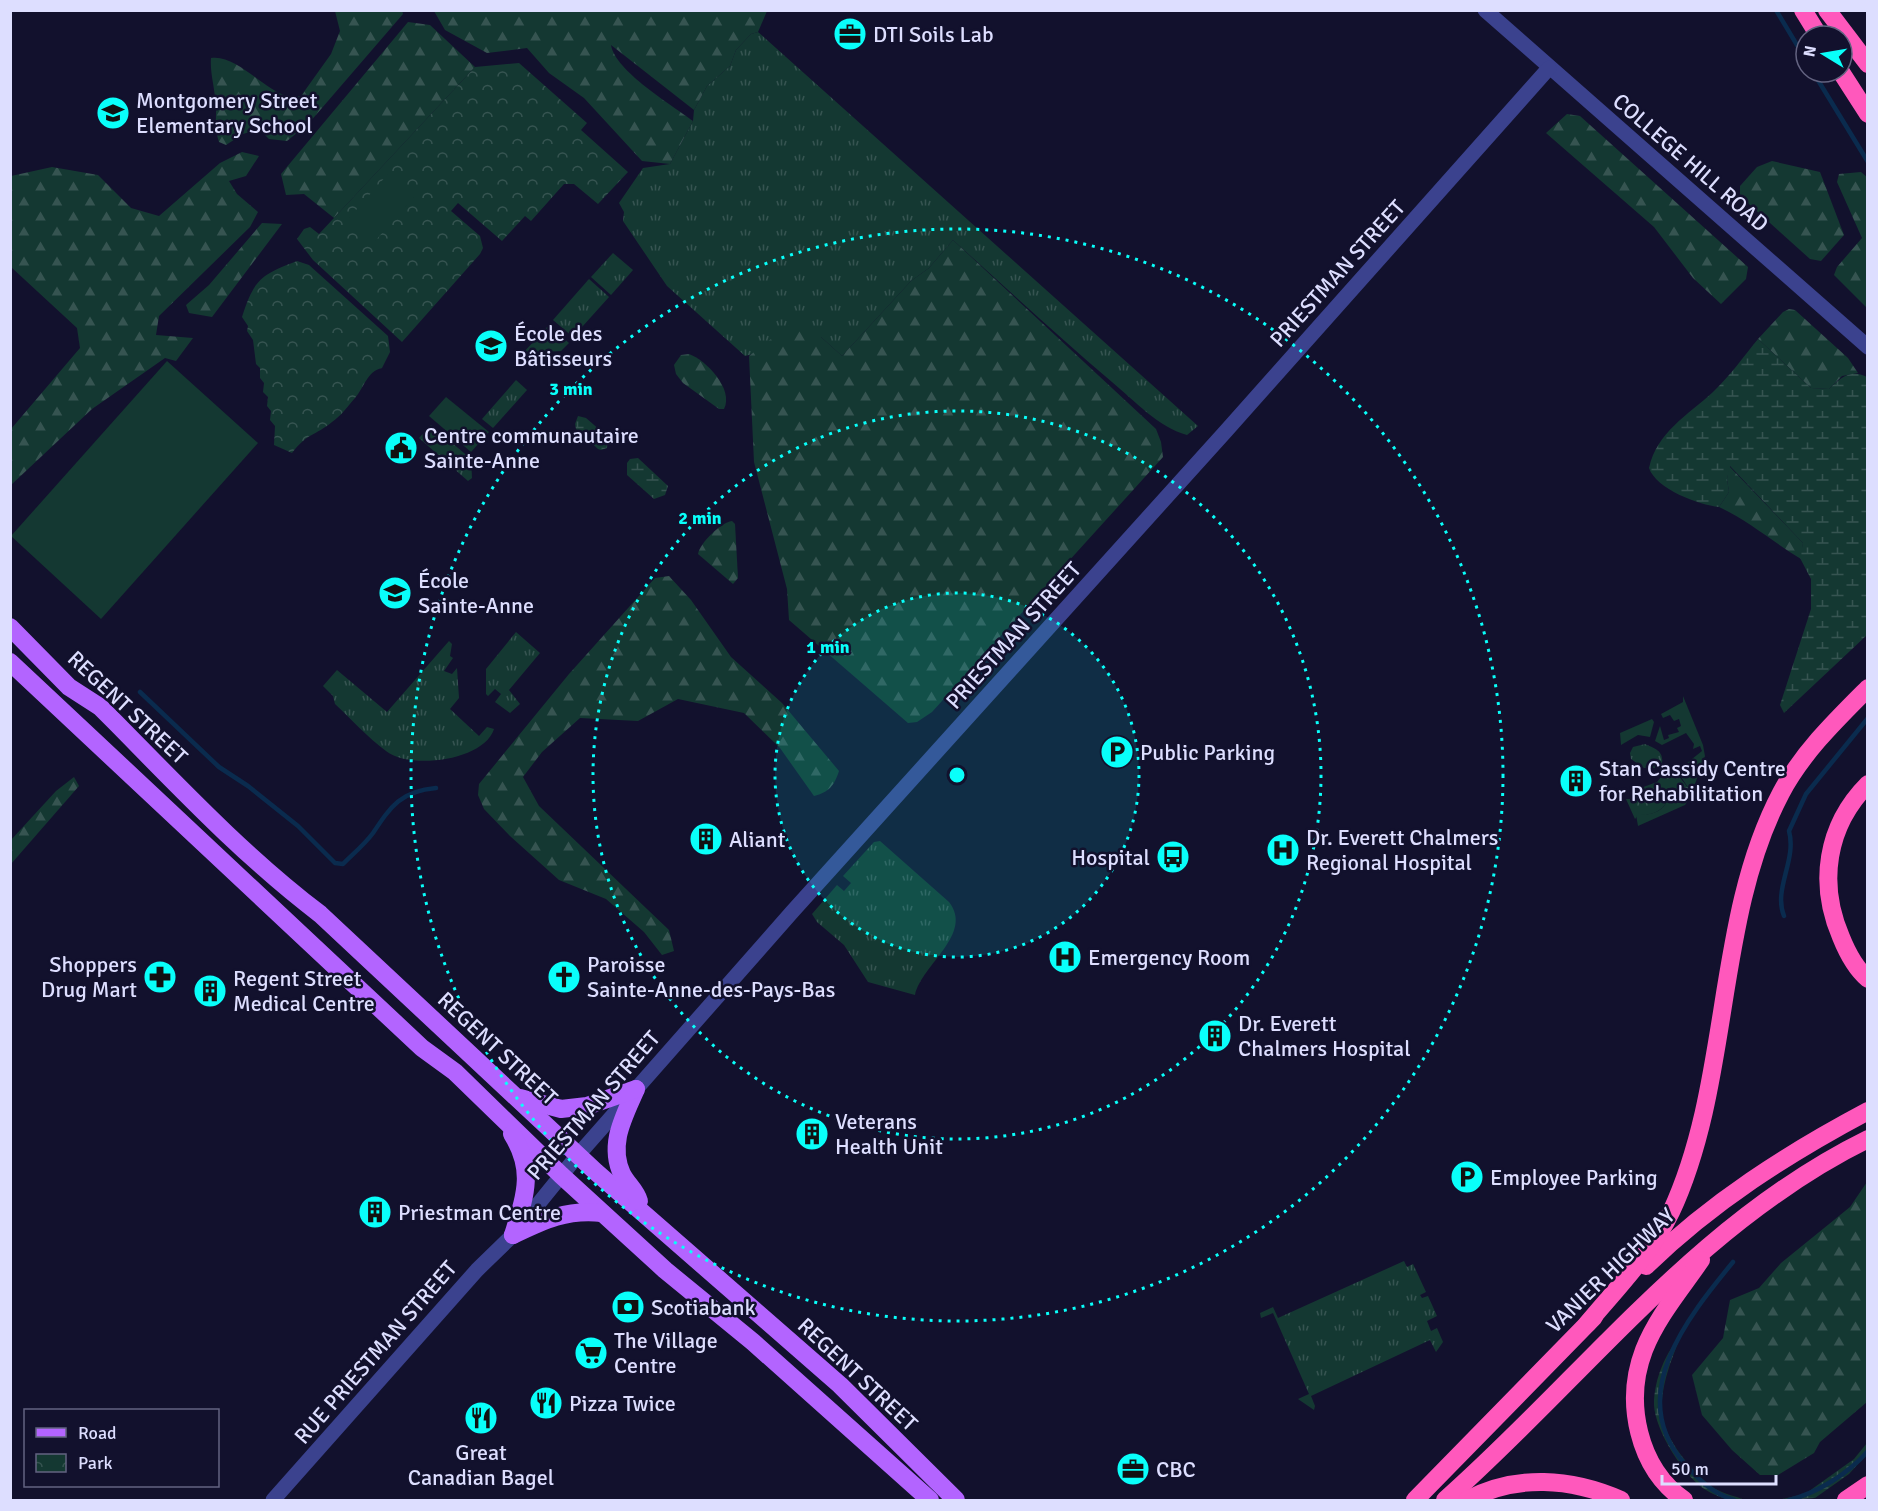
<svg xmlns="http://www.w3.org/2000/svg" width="1878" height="1511" font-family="Signika,sans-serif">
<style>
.grass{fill:url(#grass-tufts)}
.forest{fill:url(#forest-firs)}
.wetland{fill:url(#wetland-marsh)}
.park{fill:url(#park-crowns)}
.garden{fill:#143832}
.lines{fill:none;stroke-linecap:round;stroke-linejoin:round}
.stream{stroke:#0a2b4e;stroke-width:4.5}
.minor{stroke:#3b428e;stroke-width:15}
.major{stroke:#b364ff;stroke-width:18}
.highway{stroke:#ff58bc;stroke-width:18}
.ring{fill:none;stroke:#09fffa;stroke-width:3;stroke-dasharray:3 6}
.labels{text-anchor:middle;stroke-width:5;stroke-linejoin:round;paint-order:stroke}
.poi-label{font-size:22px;fill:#dddeff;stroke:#12112d;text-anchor:start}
.street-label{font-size:22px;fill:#dddeff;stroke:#12112d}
.centre{fill:#09fffa;stroke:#12112d;stroke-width:3}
.ring-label{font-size:18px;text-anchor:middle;font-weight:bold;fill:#09fffa;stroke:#12112d;stroke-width:5;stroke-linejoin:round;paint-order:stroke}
</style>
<defs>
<pattern id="grass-tufts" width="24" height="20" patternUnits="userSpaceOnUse" patternTransform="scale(1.5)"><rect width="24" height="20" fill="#143832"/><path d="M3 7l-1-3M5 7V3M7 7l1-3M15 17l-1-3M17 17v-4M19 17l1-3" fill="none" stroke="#365451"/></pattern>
<pattern id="forest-firs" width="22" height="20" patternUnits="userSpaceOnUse" patternTransform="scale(1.5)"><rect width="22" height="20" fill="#143832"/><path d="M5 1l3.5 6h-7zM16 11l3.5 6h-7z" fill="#365451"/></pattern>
<pattern id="wetland-marsh" width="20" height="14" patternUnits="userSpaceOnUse" patternTransform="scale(1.5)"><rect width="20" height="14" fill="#143832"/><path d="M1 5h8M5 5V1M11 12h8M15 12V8" fill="none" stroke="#365451"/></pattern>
<pattern id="park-crowns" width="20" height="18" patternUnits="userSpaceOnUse" patternTransform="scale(1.5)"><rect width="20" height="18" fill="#143832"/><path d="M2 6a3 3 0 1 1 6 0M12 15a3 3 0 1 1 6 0" fill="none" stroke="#365451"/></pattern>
</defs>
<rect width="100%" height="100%" fill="#12112d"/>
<g class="grass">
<path d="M758 32 1198 426 1187 435C1158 427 1135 401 1112 382 1058 336 1006 288 953 240L929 268 911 281 842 356 821 337 745 356 667 286 623 221 624 212 619 203 643 168 670 164 693 121 694 110 707 86 730 66 736 50 751 34Z"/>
<polygon points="613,253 633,270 611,295 591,277"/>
<polygon points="589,279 609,297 573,337 553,320"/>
<polygon points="549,325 569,343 561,351 523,353"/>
<polygon points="516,380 527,390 493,428 482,419"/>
<polygon points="431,425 471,459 472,478 468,481 419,438"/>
<polygon points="516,632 540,653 509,690 520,704 510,713 495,702 501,694 495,689 488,696 486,694 486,669"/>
<path d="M449 641 452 644 450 656 453 658 444 671 452 674 457 668 459 698 450 709 479 736 487 727 494 729C484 761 409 770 386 751 368 738 351 719 335 704L333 696 323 686 337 670 387 712Z"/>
<path d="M1645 744C1653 748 1664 750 1662 763L1656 768H1644L1631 759 1630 753 1633 747Z"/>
<path d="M880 841 949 902C974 934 922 964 915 995L868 982 844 945 817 922 812 914 837 885 844 891 851 883 843 876 874 842Z"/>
<polygon points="1404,1261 1407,1267 1413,1264 1426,1292 1420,1295 1422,1298 1428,1296 1437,1316 1427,1321 1431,1331 1437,1328 1443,1342 1436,1352 1430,1340 1311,1396 1315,1406 1314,1410 1298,1399 1309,1394 1273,1313 1261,1318 1260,1313 1273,1307 1278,1318"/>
</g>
<g class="forest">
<path d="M402 10 403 14 309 123 287 141 269 139 259 129 243 134 226 145 219 142C213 124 218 114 215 98 214 84 210 73 211 58 236 54 264 90 287 96 291 97 297 96 301 96L331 54 340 31 335 11Z"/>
<path d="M434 11H767L758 32 751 34 736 50 730 66 707 86 694 110 611 45C615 71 672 105 693 121L670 164 642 161 584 98 549 73 527 48 487 53 445 30Z"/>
<polygon points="408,22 430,25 475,67 334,218 304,194 286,195 281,174"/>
<polygon points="1567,114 1580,116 1748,267 1746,279 1721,304 1693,278 1654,227 1546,133"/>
<polygon points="242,152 259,156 246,176 229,181 237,194 258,212 250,227 159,316 156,335 193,338 176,361 165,358 92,409 11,485 11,429 80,348 77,328 11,267 11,176 52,167 98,175 131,208 159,216 220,163"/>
<polygon points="1772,161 1820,172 1844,235 1821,261 1810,259 1740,196 1740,186 1757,167"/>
<polygon points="1861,172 1868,178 1867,308 1834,275 1837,267 1862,238 1837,182 1839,174"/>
<polygon points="262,223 282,224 212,317 189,313 186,305 209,285"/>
<polygon points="953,240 1156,429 1161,442 1163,457 932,712 917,722 908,723 789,620 787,589 754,462 749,356 793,322 821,337 842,356 911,281 929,268"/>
<polygon points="1789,309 1795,310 1848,358 1858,373 1842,376 1829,389 1811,388 1758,339 1783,312"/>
<path d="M689 354C706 360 734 389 724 409H719L683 383 676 374 674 365 681 355Z"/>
<path d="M1729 466 1803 543 1801 559C1773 542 1749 521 1719 507L1729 492 1727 479Z"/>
<path d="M732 521 735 524 738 578 733 584 698 554C700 543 720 523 732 521Z"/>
<path d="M669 576 691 600 731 657 782 703 839 771C834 786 829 792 814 796L780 748 744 713 678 699 638 721 580 718 542 752 523 777 539 806 669 930 674 951 662 955 644 932 606 899 559 880 510 836 484 809 478 795 479 784 569 674 655 578Z"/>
<polygon points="74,777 79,786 11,864 11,840 56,791"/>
<polygon points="1867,1182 1867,1402 1820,1442 1814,1453 1778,1475 1760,1475 1732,1450 1702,1415 1692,1375 1723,1338 1730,1300 1759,1288 1781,1263 1850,1207"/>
</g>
<g class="wetland">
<path d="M1758 339 1811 388 1829 389C1842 377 1850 369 1867 377V635L1784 713 1780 705 1811 609V579L1800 558 1803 543 1730 466 1727 479 1729 492 1719 507C1699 505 1656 489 1649 468 1657 432 1688 415 1713 392 1730 376 1744 356 1758 339Z"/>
<polygon points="578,416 586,418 608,437 607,448 601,450 598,449 576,429 575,424"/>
<polygon points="638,458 668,486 665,495 654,499 627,475 627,463 630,459"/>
<path d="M1682 1333C1672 1358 1660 1386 1662 1414 1665 1440 1691 1470 1711 1486 1720 1493 1735 1496 1745 1500 1730 1501 1719 1498 1706 1490 1684 1477 1655 1430 1654 1405 1654 1378 1666 1353 1682 1333Z"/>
<polygon points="1867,1443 1867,1454 1849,1474 1815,1498 1778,1500 1805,1494 1854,1459"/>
</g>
<g class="park">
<polygon points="519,63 587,123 581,130 628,172 598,204 574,184 564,184 531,221 525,216 502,241 458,203 451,211 480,236 483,248 480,254 402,342 313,260 297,239 304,229 310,227 319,234 475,67"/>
<path d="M297 261 309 265 388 336 390 352 382 368C367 371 364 388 355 398 348 406 341 416 332 422 315 436 307 433 292 453L274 445 275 426 270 420 271 411 267 406 268 397 263 392 264 383 260 378V368L256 364 253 340 247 331 248 326 242 317C254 280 260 275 297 261Z"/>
<path d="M1674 770 1689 789 1688 796 1676 803 1667 801C1662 812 1650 816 1638 815L1635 819 1626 799H1630L1638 789 1657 782 1666 771Z"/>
</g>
<g class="garden">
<polygon points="388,174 414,197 375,241 349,218"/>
<polygon points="167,361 258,443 101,619 11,536"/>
<polygon points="446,397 489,432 471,452 429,416"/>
<path d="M1683 696 1703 745 1705 756 1690 798 1685 805 1638 826 1636 815C1649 815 1662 813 1667 801L1676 803 1688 796 1689 789 1681 777 1689 770 1687 763 1702 751 1700 746 1693 749 1694 744 1686 733 1662 745 1655 741 1660 726 1664 740 1669 738 1668 735 1679 732 1677 728 1681 726 1679 719 1674 721 1670 715 1663 718 1661 714 1683 702Z"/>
<polygon points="1652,719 1654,722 1650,737 1638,735 1621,745 1620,733"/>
</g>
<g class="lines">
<g class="stream">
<polyline points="1776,10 1806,60"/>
<polyline points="1813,72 1868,162"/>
<path d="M140 692 219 767 248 786 298 826 335 863 343 864C353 854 365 844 373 833 391 806 401 791 436 788"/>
<path d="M1784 916C1773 889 1797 860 1789 831L1806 794 1868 718"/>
<path d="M1733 1262C1687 1318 1625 1395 1684 1463 1698 1479 1713 1494 1734 1500"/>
<path d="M1789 1500C1817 1493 1848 1474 1868 1451"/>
</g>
<g class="minor">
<polyline points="1485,10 1868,347"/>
<polyline points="273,1500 477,1270 513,1235 578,1155 792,912 1226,431 1549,68"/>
</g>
<g class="major">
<path d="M10 627 69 687 100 707 116 723C181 789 245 857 320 914L596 1172 840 1385 956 1500"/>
<polyline points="10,662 422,1048 455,1072 561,1175 665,1270 753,1342 930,1500"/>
<path d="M636 1089C624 1117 608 1144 622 1174 627 1184 636 1190 639 1201"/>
<polyline points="520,1098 561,1109 587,1106 636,1089"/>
<path d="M512 1134C535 1171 525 1196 513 1235"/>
<path d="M513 1235C544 1220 567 1209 602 1213"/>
</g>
<g class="highway">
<polyline points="1803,10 1819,36"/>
<polyline points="1827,10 1868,64"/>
<polyline points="1841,72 1868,114"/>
<path d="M1868 784C1826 826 1818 884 1841 937 1847 952 1855 968 1868 979"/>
<path d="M1646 1266C1712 1202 1787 1154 1868 1111"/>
<path d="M1587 1324C1616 1289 1651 1254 1671 1212 1732 1081 1714 920 1781 793 1802 753 1836 720 1868 688"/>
<polyline points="1415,1500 1594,1317"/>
<path d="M1445 1500C1584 1377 1697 1223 1868 1139"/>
<path d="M1467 1500C1517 1474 1571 1478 1621 1500"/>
<path d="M1684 1500C1638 1468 1624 1402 1644 1350 1657 1317 1681 1289 1701 1260"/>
<polyline points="1846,1500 1868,1485"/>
</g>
</g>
<circle cx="957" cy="775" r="182" fill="#09fffa" fill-opacity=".12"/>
<g class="ring">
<circle cx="957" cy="775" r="182"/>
<circle cx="957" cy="775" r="364"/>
<circle cx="957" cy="775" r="546"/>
</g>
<defs>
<symbol id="office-disc" viewBox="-11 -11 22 22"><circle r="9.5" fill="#09fffa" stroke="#12112d"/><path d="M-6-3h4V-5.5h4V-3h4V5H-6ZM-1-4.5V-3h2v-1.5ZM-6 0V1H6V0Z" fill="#111"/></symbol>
<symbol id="school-disc" viewBox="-11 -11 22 22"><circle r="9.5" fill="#09fffa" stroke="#12112d"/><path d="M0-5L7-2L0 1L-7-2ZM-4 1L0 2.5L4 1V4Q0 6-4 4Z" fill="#111"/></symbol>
<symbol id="civic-disc" viewBox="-11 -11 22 22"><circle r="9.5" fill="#09fffa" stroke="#12112d"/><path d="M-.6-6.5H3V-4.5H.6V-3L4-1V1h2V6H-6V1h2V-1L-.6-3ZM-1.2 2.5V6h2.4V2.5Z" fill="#111"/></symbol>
<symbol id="parking-disc" viewBox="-11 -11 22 22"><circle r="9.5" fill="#09fffa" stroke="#12112d"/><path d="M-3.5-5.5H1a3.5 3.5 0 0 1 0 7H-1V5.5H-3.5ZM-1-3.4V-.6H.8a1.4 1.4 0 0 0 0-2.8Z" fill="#111"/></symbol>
<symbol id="building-disc" viewBox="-11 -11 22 22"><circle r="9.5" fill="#09fffa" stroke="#12112d"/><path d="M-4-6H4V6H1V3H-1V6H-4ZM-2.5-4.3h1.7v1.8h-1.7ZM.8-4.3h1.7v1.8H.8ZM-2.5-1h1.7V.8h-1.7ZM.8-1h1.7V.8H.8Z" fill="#111"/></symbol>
<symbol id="hospital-disc" viewBox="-11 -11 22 22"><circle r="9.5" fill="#09fffa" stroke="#12112d"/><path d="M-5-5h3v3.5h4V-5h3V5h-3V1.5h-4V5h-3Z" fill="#111"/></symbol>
<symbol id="bus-disc" viewBox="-11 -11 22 22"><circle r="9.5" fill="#09fffa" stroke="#12112d"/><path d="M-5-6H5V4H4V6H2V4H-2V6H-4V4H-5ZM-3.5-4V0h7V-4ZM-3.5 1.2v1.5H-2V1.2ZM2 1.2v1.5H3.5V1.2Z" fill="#111"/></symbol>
<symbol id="pharmacy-disc" viewBox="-11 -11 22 22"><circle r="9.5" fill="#09fffa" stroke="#12112d"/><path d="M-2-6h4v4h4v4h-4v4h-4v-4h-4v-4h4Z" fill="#111"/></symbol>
<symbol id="church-disc" viewBox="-11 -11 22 22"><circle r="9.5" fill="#09fffa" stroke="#12112d"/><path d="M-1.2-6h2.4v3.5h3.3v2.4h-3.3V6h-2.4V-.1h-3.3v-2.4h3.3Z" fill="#111"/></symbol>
<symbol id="bank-disc" viewBox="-11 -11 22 22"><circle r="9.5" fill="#09fffa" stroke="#12112d"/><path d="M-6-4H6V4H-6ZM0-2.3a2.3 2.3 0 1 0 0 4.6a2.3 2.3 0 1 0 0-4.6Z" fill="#111"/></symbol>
<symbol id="supermarket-disc" viewBox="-11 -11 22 22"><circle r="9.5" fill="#09fffa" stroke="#12112d"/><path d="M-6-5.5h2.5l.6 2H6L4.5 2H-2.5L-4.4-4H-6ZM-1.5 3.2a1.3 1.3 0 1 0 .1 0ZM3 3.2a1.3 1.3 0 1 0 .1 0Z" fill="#111"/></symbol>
<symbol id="restaurant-disc" viewBox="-11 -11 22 22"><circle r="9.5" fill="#09fffa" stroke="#12112d"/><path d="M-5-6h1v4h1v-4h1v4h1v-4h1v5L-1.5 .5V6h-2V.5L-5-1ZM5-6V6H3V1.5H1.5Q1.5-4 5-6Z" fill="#111"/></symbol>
</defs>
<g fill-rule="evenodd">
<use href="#office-disc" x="831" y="15" width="38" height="38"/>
<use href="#school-disc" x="94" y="94" width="38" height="38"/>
<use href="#school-disc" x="472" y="327" width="38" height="38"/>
<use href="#civic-disc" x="382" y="429" width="38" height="38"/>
<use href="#school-disc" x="376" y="574" width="38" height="38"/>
<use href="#parking-disc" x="1098" y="733" width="38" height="38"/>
<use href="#building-disc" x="1557" y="762" width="38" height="38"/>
<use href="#building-disc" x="687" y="820" width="38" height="38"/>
<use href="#hospital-disc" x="1264" y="831" width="38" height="38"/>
<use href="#bus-disc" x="1154" y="838" width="38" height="38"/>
<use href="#hospital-disc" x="1046" y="938" width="38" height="38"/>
<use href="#pharmacy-disc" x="141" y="958" width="38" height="38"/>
<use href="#church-disc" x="545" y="958" width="38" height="38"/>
<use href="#building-disc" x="191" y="972" width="38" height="38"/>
<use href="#building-disc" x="1196" y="1017" width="38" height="38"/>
<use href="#building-disc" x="793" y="1115" width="38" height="38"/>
<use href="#parking-disc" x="1448" y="1158" width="38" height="38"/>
<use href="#building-disc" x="356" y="1193" width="38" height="38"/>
<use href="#bank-disc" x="609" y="1288" width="38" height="38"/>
<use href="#supermarket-disc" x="572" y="1334" width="38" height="38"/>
<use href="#restaurant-disc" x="527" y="1384" width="38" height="38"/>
<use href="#restaurant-disc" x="462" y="1399" width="38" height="38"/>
<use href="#office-disc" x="1114" y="1450" width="38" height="38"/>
</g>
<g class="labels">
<g class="poi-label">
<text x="873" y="42">DTI Soils Lab</text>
<text x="136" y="108">Montgomery Street<tspan x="136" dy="25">Elementary School</tspan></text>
<text x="514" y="341">École des<tspan x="514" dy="25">Bâtisseurs</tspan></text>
<text x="424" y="443">Centre communautaire<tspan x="424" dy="25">Sainte-Anne</tspan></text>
<text x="418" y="588">École<tspan x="418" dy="25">Sainte-Anne</tspan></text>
<text x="1140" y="760">Public Parking</text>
<text x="1599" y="776">Stan Cassidy Centre<tspan x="1599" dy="25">for Rehabilitation</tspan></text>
<text x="1306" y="845">Dr. Everett Chalmers<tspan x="1306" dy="25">Regional Hospital</tspan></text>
<text x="729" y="847">Aliant</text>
<text x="1150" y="865" text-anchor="end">Hospital</text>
<text x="1088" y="965">Emergency Room</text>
<text x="137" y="972" text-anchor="end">Shoppers<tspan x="137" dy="25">Drug Mart</tspan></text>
<text x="587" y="972">Paroisse<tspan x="587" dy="25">Sainte-Anne-des-Pays-Bas</tspan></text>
<text x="233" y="986">Regent Street<tspan x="233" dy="25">Medical Centre</tspan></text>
<text x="1238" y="1031">Dr. Everett<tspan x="1238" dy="25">Chalmers Hospital</tspan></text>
<text x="835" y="1129">Veterans<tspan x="835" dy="25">Health Unit</tspan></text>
<text x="1490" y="1185">Employee Parking</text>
<text x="398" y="1220">Priestman Centre</text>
<text x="651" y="1315">Scotiabank</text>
<text x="614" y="1348">The Village<tspan x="614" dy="25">Centre</tspan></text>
<text x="569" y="1411">Pizza Twice</text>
<text x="481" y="1460" text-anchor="middle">Great<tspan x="481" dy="25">Canadian Bagel</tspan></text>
<text x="1156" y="1477">CBC</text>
</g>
<g class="street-label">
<text transform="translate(1691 162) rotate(41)" y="8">COLLEGE HILL ROAD</text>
<text transform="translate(1337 273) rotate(-48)" y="8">PRIESTMAN STREET</text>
<text transform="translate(1013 635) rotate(-48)" y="8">PRIESTMAN STREET</text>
<text transform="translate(128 707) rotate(43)" y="8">REGENT STREET</text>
<text transform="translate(498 1048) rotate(43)" y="8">REGENT STREET</text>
<text transform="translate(593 1105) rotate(-49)" y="8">PRIESTMAN STREET</text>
<text transform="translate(1610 1270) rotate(-44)" y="8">VANIER HIGHWAY</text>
<text transform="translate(375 1352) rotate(-49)" y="8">RUE PRIESTMAN STREET</text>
<text transform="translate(858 1374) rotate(43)" y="8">REGENT STREET</text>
</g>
</g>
<circle cx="957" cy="775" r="9" class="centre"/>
<g class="ring-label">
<text x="571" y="395">3 min</text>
<text x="700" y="524">2 min</text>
<text x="828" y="653">1 min</text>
</g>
<rect width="1878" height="1511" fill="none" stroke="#dddeff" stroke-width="24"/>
<rect x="24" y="1409" width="195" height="78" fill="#12112d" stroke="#636381" stroke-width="1.5"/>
<rect x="36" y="1428" width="30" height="9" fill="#b364ff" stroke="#636381" stroke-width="1.5"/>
<text x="78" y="1439" font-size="18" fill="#dddeff">Road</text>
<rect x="36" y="1454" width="30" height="18" fill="url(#park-crowns)" stroke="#636381" stroke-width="1.5"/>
<text x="78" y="1469" font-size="18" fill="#dddeff">Park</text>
<g transform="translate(1824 54) rotate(281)"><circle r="28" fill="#12112d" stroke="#636381" stroke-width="1.5"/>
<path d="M0-4.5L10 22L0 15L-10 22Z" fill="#09fffa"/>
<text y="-9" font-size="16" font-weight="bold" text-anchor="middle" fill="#dddeff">N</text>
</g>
<path d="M1662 1475v9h114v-9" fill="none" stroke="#dddeff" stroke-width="3"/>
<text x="1671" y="1475" font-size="18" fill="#dddeff" stroke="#12112d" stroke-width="4.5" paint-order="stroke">50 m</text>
</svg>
